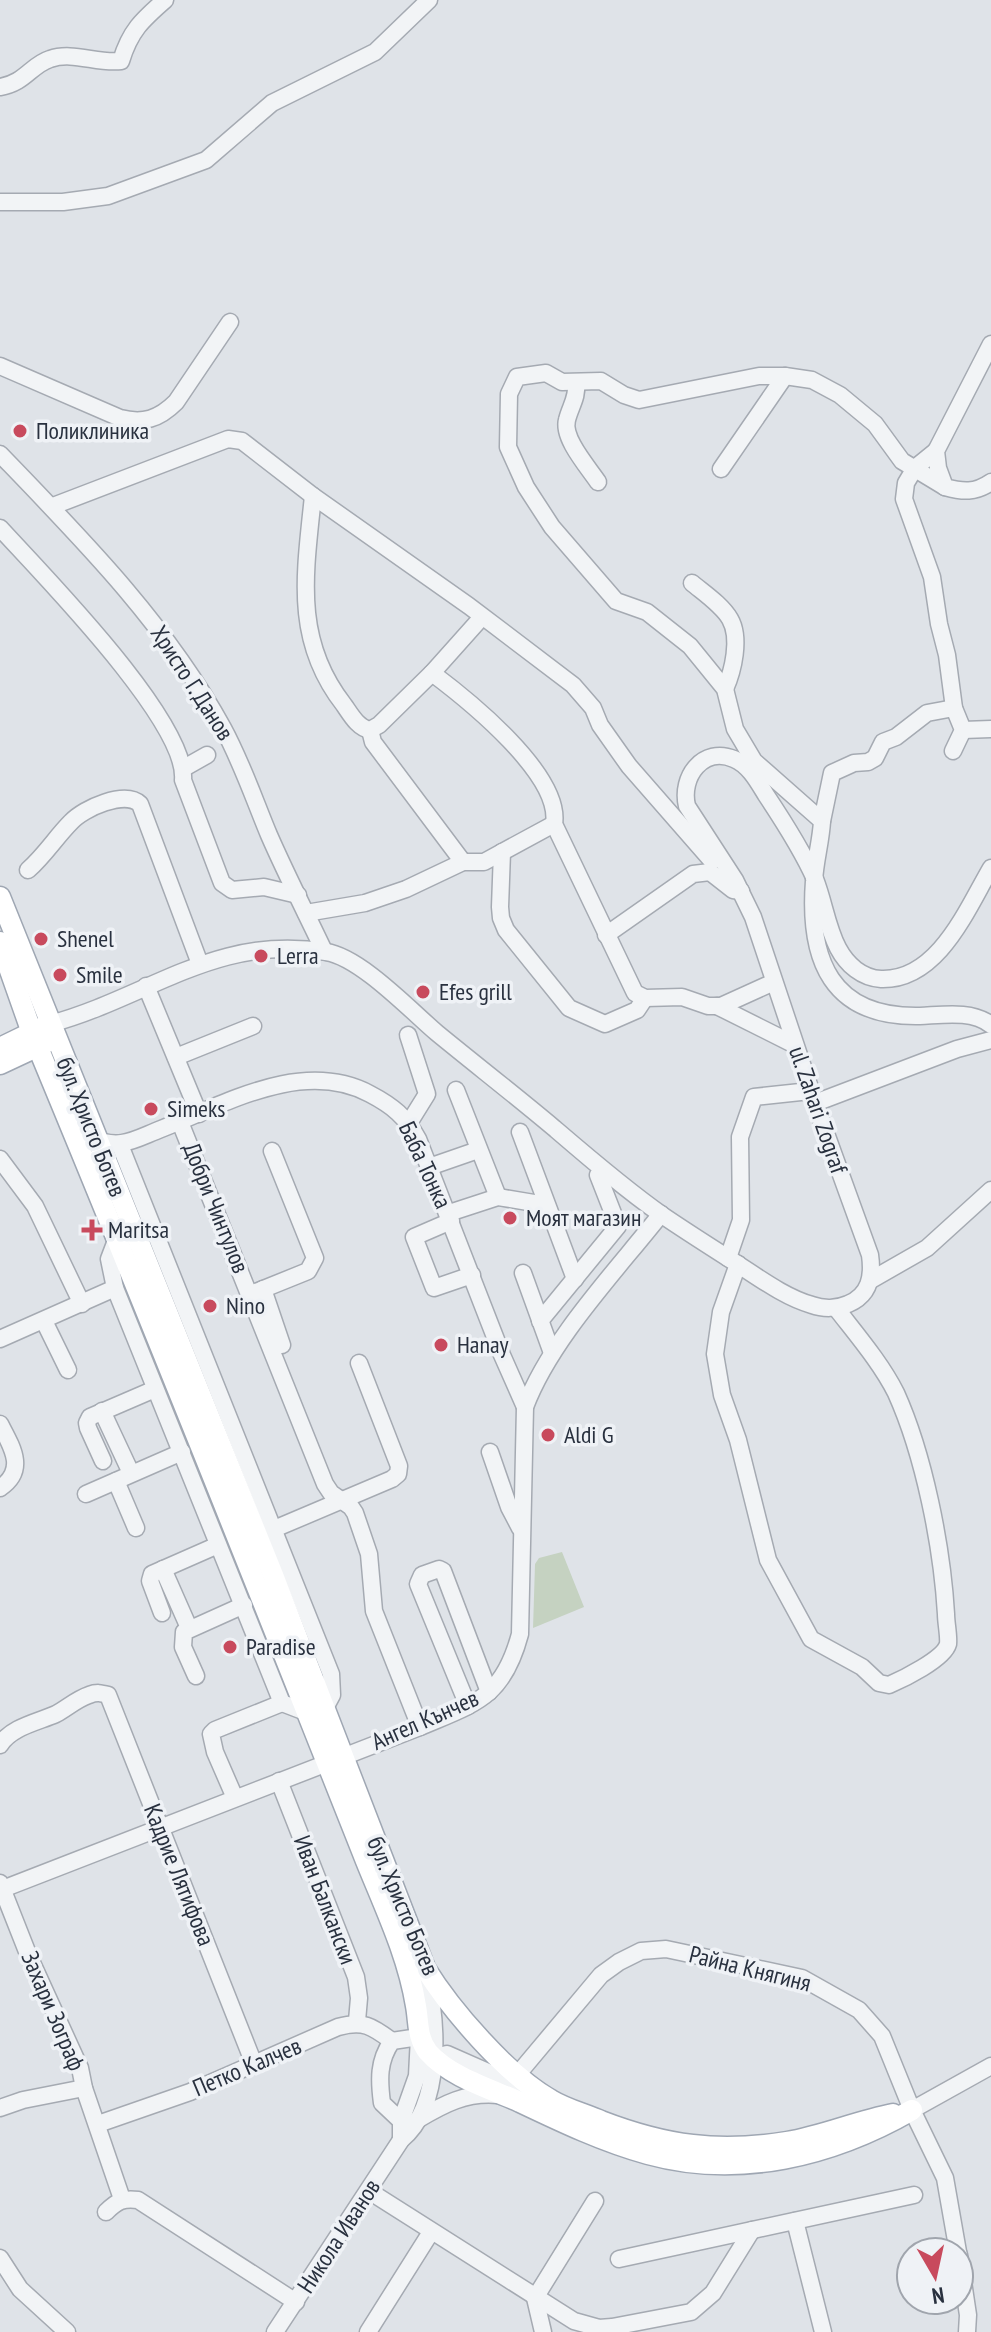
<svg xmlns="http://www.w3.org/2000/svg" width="991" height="2332" font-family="'PT Sans Narrow',sans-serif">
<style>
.green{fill:#c5d2c1}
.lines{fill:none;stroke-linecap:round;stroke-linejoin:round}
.minor-casing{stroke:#a5aab2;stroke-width:19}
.major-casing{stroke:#9fa7b3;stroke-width:23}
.minor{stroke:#f2f4f6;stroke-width:16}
.major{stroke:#fff;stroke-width:20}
.poi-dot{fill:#c84a5d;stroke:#eff2f6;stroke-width:3}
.labels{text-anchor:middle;stroke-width:7;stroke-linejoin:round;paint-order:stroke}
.poi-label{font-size:24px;fill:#29313f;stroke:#eff2f6;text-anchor:start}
.street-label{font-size:24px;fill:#29313f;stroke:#eff2f6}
</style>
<rect width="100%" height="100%" fill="#dfe3e8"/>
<polygon class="green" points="562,1552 584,1607 533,1628 535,1564 539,1558"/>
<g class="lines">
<defs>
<g id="minor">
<path d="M0 87C25 83 31 65 50 59 73 51 97 64 121 61 130 31 142 20 165 0"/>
<polyline points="0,202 63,202 108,196 206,160 272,103 375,52 429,0"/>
<path d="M991 344 936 451 938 468 945 487C963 492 975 493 991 482"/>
<path d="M0 366 120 418C143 424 159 419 176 402L230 322"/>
<path d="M576 383C578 397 570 407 567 420 562 438 588 467 598 482"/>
<polyline points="936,451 915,468 906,483 904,499 932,577 939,624 947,655 954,708 963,730 953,751"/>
<path d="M0 454C82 539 166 624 223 728 242 763 254 799 269 835 286 874 306 913 324 951"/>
<polyline points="721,469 785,376"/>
<path d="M945 487 902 461 875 424 840 395 812 380 785 376H759L639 400 624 395 601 381 562 382 546 373 517 377 509 394 508 447 526 487 552 527 616 601 647 612 690 646 725 689 735 729 754 761 822 821C821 841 815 861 814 881 808 960 831 1018 920 1016 943 1015 972 1010 991 1025"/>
<path d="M313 496C305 574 293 640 344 705 351 715 358 728 370 730L379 725 432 673 482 617"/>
<polyline points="53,506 228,439 242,441 313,496 469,606 573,685 593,708 600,725 629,766 712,861"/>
<path d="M0 528C42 574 188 722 183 780L222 883 232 890 264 887 298 895"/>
<path d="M692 583C704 593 722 605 730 619 741 638 733 671 725 689"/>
<path d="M432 673C468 700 562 775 554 824L635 993 645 998 682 997 708 1006H721L774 982"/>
<polyline points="370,730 373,742 463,862"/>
<polyline points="963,730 991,729"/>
<polyline points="184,768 207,755"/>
<polyline points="822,821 832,773 854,763 868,762 875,758 883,742 896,737 927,713 954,708"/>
<polyline points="502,852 500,907 501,918 506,930 569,1008 605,1024 637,1010 645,998"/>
<path d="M28 870C45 855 56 837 71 822 84 808 125 790 140 804L200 964"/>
<polyline points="306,913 365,903 406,889 463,862 484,862 554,824"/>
<polyline points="606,935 693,874 710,872 733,890 741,891"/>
<polyline points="146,986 199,1114"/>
<polyline points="717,1006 795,1045"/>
<path d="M50 1024C147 998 218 933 326 952 360 957 410 1010 437 1033 476 1065 516 1096 554 1128 589 1158 625 1189 662 1215 684 1230 706 1244 728 1258 754 1274 783 1297 812 1305 823 1309 837 1309 848 1304 870 1295 873 1276 870 1255L815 1103 753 917 735 880 687 806C680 777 703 746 734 759 749 765 758 782 766 795 784 822 802 850 815 879 824 902 827 927 838 948 847 965 862 978 881 979 938 981 967 909 991 868"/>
<polyline points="408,1035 427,1094 409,1123"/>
<polyline points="176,1057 253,1026"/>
<polyline points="456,1090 498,1197"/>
<polyline points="815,1103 957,1049 991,1040"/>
<polyline points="180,1122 325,1484 331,1493 351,1507 355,1513 369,1554 374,1611 420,1727"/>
<polyline points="520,1132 575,1279"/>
<path d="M91 1138C121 1150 133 1140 161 1129 225 1104 303 1058 370 1094 393 1106 406 1117 418 1139L502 1355 525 1407"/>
<polyline points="120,1145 331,1674 332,1695 325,1708"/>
<polyline points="0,1159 35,1206 82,1304"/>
<polyline points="429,1167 478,1150"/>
<polyline points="449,1213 498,1197 546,1205"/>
<polyline points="451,1221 414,1237 434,1288 472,1275"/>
<polyline points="121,1236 117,1238 109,1259 115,1288 282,1703 308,1713"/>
<polyline points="728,1258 741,1220 740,1137 754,1097 810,1091"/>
<path d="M738 1264 721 1312 715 1354 722 1395 738 1440 768 1560 811 1639 862 1667 879 1683 889 1685C903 1679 944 1659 948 1644 949 1636 946 1623 946 1614 942 1546 924 1455 896 1393 881 1363 856 1334 836 1308"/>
<polyline points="523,1273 552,1353"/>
<polyline points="871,1280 927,1248 991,1190"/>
<polyline points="263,1289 282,1345"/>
<polyline points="251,1294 308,1271 315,1258 272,1151"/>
<polyline points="44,1321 68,1370"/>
<polyline points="540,1321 618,1226 598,1175"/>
<polyline points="0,1339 115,1288"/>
<polyline points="102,1411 131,1473"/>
<path d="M0 1424C12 1447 27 1470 0 1488"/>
<polyline points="490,1452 509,1507 520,1528"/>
<polyline points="103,1461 88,1428 87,1423 90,1417 155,1389"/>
<polyline points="116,1481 136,1528"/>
<polyline points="86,1494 182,1452"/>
<polyline points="274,1529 392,1479 398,1474 399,1466 359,1363"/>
<polyline points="163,1569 189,1628"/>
<polyline points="162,1613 150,1581 152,1574 218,1545"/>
<polyline points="196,1676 183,1647 184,1632 244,1605"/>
<polyline points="468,1706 418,1584 422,1575 439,1569 443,1571 489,1692"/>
<path d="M0 1745C11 1727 38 1722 56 1714 67 1708 77 1699 89 1695 97 1692 101 1693 108 1695L254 2064"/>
<polyline points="279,1781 356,1977 359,1998 357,2021"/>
<polyline points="235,1798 215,1752 211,1734 215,1730 282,1703"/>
<polyline points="0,1883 28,1954 80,2068 84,2088 122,2199"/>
<path d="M0 1890 420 1727C476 1703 503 1698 520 1634L525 1407C550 1340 616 1271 661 1214"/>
<polyline points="424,2060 447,2054 524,2088"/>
<polyline points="518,2074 601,1975 619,1962 641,1951 666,1949 802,1978 859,2010 882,2036 912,2110 945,2178 958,2252"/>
<polyline points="0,2108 23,2100 84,2088"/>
<polyline points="912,2110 991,2066"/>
<path d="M417 2120C444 2104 466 2092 498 2095"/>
<path d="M98 2124 190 2092 338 2027C363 2020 372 2026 392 2041"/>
<path d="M401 2140V2121L417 2076 419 2037 392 2041C378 2061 379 2080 382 2103L401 2121"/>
<polyline points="369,2191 574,2321 599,2328 612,2327 691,2312 713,2293 752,2230"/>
<path d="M106 2212C117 2201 123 2198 138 2200L296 2302"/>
<polyline points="795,2221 823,2332"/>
<polyline points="959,2255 968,2315 967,2332"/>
<polyline points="0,2258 20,2289 67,2332"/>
<polyline points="619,2259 914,2195"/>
<path d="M275 2332 401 2140C444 2105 437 2020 426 1973"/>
<polyline points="368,2332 431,2232"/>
<polyline points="543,2332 535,2298 595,2201"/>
</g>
<g id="major">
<path d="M0 897 273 1575 425 1968C451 2010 507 2075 551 2100 566 2109 585 2114 601 2121 666 2146 718 2153 787 2142 823 2136 857 2121 893 2114"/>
<path d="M0 942 32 1033C146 1307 256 1584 366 1861 385 1908 408 1956 416 2006 419 2022 417 2038 428 2052 450 2077 491 2089 520 2102 562 2122 604 2142 648 2154 739 2179 832 2156 912 2110"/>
<polyline points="0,1048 43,1027"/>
<polyline points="0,1064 47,1042"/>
</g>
</defs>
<use href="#minor" class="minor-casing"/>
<use href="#major" class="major-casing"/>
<use href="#minor" class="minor"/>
<use href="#major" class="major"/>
</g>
<g class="poi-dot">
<circle cx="20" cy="431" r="8"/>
<circle cx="41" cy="939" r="8"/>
<circle cx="261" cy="956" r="8"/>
<circle cx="60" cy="975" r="8"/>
<circle cx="423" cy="992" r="8"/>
<circle cx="151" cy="1109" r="8"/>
<circle cx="510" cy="1218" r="8"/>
<path d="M88 1218h8v8h8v8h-8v8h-8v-8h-8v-8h8z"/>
<circle cx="210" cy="1306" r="8"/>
<circle cx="441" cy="1345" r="8"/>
<circle cx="548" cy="1435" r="8"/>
<circle cx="230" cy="1647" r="8"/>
</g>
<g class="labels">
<g class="poi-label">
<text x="36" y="439">Поликлиника</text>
<text x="57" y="947">Shenel</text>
<text x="277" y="964">Lerra</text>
<text x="76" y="983">Smile</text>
<text x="439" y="1000">Efes grill</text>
<text x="167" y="1117">Simeks</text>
<text x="526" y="1226">Моят магазин</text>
<text x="108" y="1238">Maritsa</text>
<text x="226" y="1314">Nino</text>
<text x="457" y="1353">Hanay</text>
<text x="564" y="1443">Aldi G</text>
<text x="246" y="1655">Paradise</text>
</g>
<g class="street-label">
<text transform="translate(192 683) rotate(57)" y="8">Христо Г. Данов</text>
<text transform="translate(818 1110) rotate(71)" y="8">ul. Zahari Zograf</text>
<text transform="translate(91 1127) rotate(68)" y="8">бул. Христо Ботев</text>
<text transform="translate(425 1165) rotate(65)" y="8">Баба Тонка</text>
<text transform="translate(216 1208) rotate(68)" y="8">Добри Чинтулов</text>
<text transform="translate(425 1720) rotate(-24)" y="8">Ангел Кънчев</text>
<text transform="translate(179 1875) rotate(68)" y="8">Кадрие Лятифова</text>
<text transform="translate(325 1900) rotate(69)" y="8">Иван Балкански</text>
<text transform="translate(403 1906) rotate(67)" y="8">бул. Христо Ботев</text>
<text transform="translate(750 1969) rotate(14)" y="8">Райна Княгиня</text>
<text transform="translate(53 2011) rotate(67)" y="8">Захари Зограф</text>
<text transform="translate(247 2067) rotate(-23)" y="8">Петко Калчев</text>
<text transform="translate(339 2236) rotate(-57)" y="8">Никола Иванов</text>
</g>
</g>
<g transform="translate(935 2276) rotate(171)"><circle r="38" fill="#eff2f6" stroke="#a0a5ad" stroke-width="2"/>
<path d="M0-6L14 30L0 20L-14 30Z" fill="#c84a5d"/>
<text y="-12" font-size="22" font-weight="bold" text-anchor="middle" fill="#29313f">N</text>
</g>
</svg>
